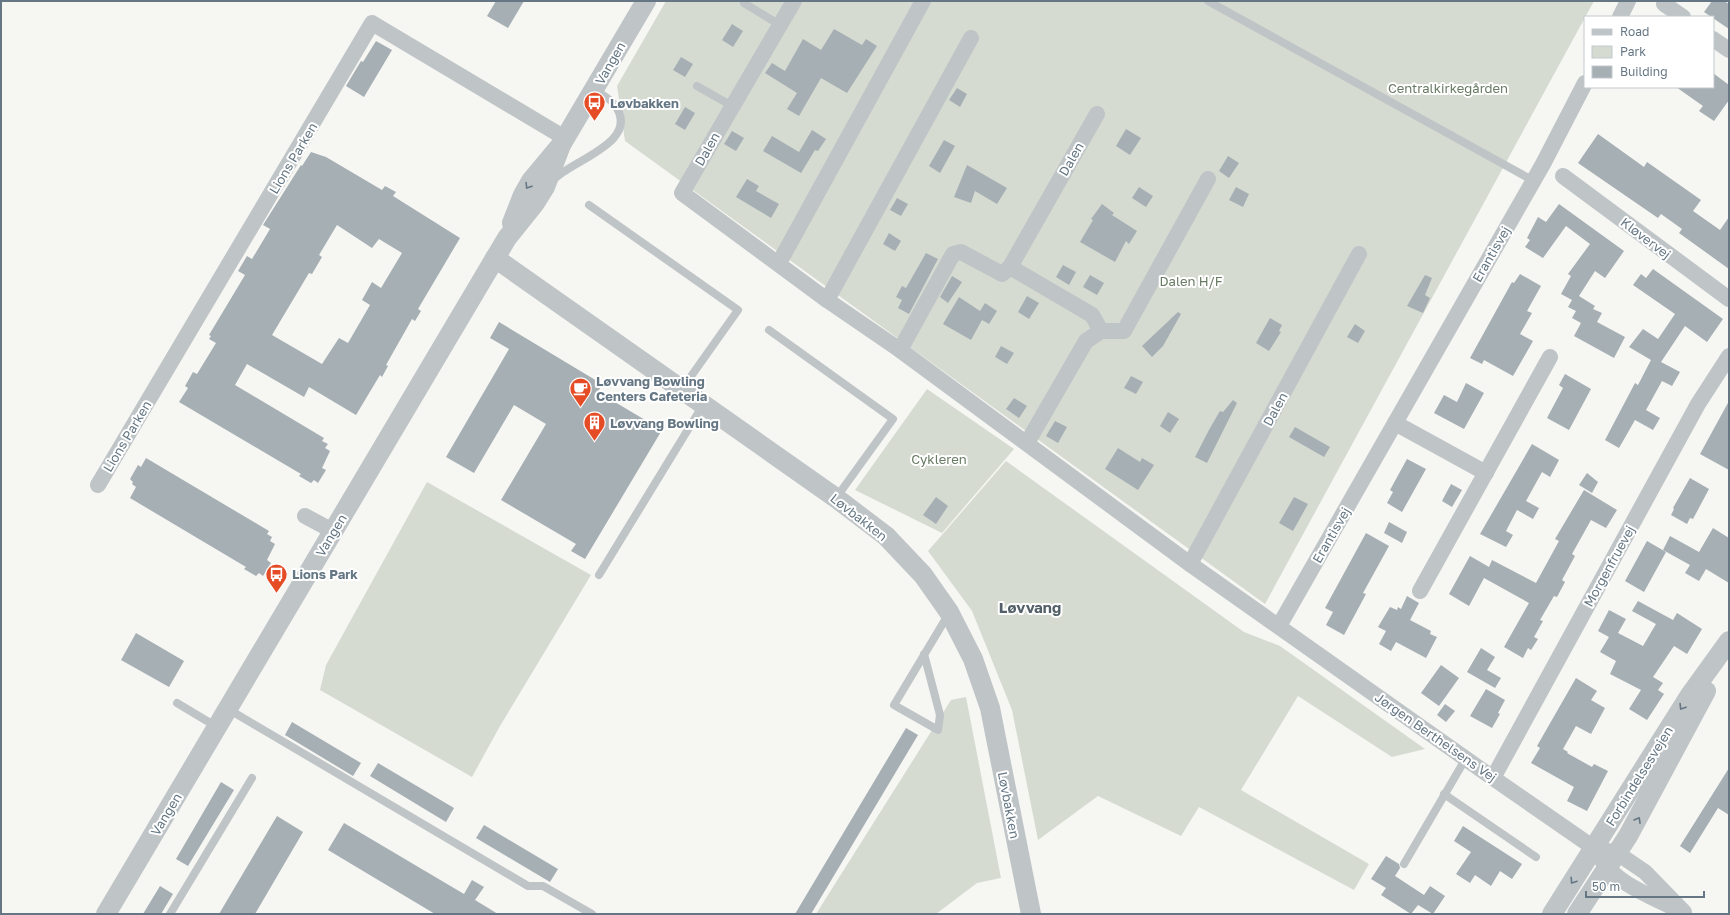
<svg xmlns="http://www.w3.org/2000/svg" width="1730" height="915" font-family="'Golos Text',sans-serif">
<style>
.green{fill:#d6dbd2}
.building{fill:#a6afb4;fill-rule:evenodd}
.lines{fill:none;stroke-linecap:round;stroke-linejoin:round}
.service{stroke:#bfc4c7;stroke-width:8}
.minor{stroke:#bfc4c7;stroke-width:16}
.tertiary{stroke:#bfc4c7;stroke-width:20}
.oneway{stroke:#657784}
.labels{text-anchor:middle;stroke-width:4;stroke-linejoin:round;paint-order:stroke}
.street-label{font-size:13px;fill:#657784;stroke:#fff}
.park-label{font-size:13px;fill:#697b64;stroke:#fff}
.poi-label{font-size:13px;font-weight:bold;fill:#657784;stroke:#fff;text-anchor:start}
.quarter-label{font-size:15px;font-weight:bold;fill:#536069;stroke:#fff}
</style>
<rect width="100%" height="100%" fill="#f6f6f3"/>
<g class="green">
<polygon points="666,1 1594,1 1265,604 625,141 617,86"/>
<polygon points="927,389 1014,449 942,533 855,490"/>
<polygon points="1006,461 1244,632 1280,646 1425,749 1392,757 1298,696 1241,790 1369,864 1354,890 1199,807 1181,836 1098,796 1038,840 1012,710 972,611 928,551"/>
<polygon points="427,482 591,575 500,726 472,777 320,690 326,665"/>
<polygon points="966,697 1001,878 977,883 936,914 816,914 951,700"/>
</g>
<g class="building">
<polygon points="496,1 524,1 508,28 487,16"/>
<polygon points="1712,1 1724,1 1729,4 1729,29 1704,12"/>
<polygon points="732,24 743,31 733,47 722,40"/>
<polygon points="834,29 862,45 866,39 877,46 847,93 821,78 799,116 787,109 797,93 765,73 772,63 785,71 803,39 821,50"/>
<polygon points="376,41 392,50 364,97 346,86 361,61 363,62"/>
<polygon points="681,57 693,64 685,77 673,70"/>
<polygon points="1713,73 1729,85 1729,100 1714,121 1699,111 1703,106 1676,87 1713,87"/>
<polygon points="957,88 967,94 960,107 949,100"/>
<polygon points="685,107 695,113 685,130 675,124"/>
<polygon points="1126,129 1141,138 1130,155 1116,146"/>
<polygon points="812,130 826,139 818,151 815,150 801,173 763,151 772,136 799,152"/>
<polygon points="732,131 744,138 736,151 724,144"/>
<polygon points="1598,134 1644,167 1647,162 1701,200 1693,211 1720,230 1729,217 1729,269 1679,233 1682,229 1661,214 1658,218 1578,163"/>
<polygon points="944,140 955,146 940,173 929,166"/>
<path d="M311 152 326 157 382 190 385 186 396 192 393 196 460 238 418 309 421 311 415 321 412 319 386 365 388 366 382 377 380 375 356 415 309 387 304 397 247 364 235 385 324 438 322 441 328 444 325 448 330 451 322 468 326 470 318 483 314 480 311 483 299 476 301 474 179 402 188 388 185 386 193 372 197 374 216 343 209 339 211 336 209 335 245 275 238 271 247 256 252 259 270 229 263 225 301 165 302 166ZM337 225 372 248 379 239 402 253 381 288 372 282 362 300 370 305 348 343 339 338 322 364 272 335 309 273 312 274 322 257 319 255Z"/>
<polygon points="1228,156 1239,163 1229,178 1219,171"/>
<polygon points="967,165 1007,188 997,204 975,191 971,203 954,197"/>
<polygon points="747,179 759,186 756,191 779,204 771,218 736,197"/>
<polygon points="1139,187 1153,196 1146,207 1132,198"/>
<polygon points="1236,187 1249,194 1243,207 1229,200"/>
<polygon points="897,198 908,204 901,216 890,210"/>
<polygon points="1102,204 1114,213 1112,215 1137,231 1129,244 1126,241 1115,262 1080,242 1093,220 1091,219"/>
<polygon points="1559,204 1624,251 1605,278 1595,271 1579,296 1595,306 1593,309 1602,313 1597,322 1625,337 1614,358 1574,336 1581,323 1572,318 1576,311 1568,307 1572,300 1561,294 1571,276 1568,274 1590,244 1566,226 1543,258 1525,247 1530,240 1527,238 1538,217 1546,222"/>
<polygon points="889,233 901,241 895,251 883,244"/>
<polygon points="926,253 938,259 909,314 898,308 902,300 896,297 902,286 906,288"/>
<polygon points="1063,265 1076,272 1069,285 1056,277"/>
<polygon points="1653,269 1723,319 1707,342 1685,326 1661,362 1680,372 1672,386 1662,381 1646,410 1660,418 1653,430 1635,420 1619,448 1605,440 1635,383 1638,385 1651,360 1629,347 1643,329 1658,339 1675,314 1633,285 1641,274 1646,278"/>
<polygon points="1520,274 1541,286 1527,311 1532,313 1520,334 1533,341 1513,376 1484,360 1482,364 1470,358 1512,282 1514,283"/>
<polygon points="1090,275 1104,283 1097,295 1083,287"/>
<polygon points="1425,275 1432,278 1425,295 1430,298 1423,313 1407,306"/>
<polygon points="952,276 962,282 948,303 940,297"/>
<polygon points="1027,296 1039,303 1029,319 1018,312"/>
<polygon points="959,297 980,311 985,303 997,311 989,324 982,320 971,340 943,324"/>
<polygon points="1178,312 1181,314 1163,346 1152,357 1142,346"/>
<polygon points="1270,318 1282,325 1279,331 1281,332 1269,351 1256,343"/>
<polygon points="499,322 602,384 598,392 662,430 585,559 571,551 576,544 501,500 546,424 514,405 474,473 446,457 509,349 490,338"/>
<polygon points="1355,324 1365,331 1358,343 1347,337"/>
<polygon points="1001,346 1014,353 1007,364 995,357"/>
<polygon points="1565,374 1591,389 1569,430 1547,418 1563,388 1559,385"/>
<polygon points="1131,376 1143,382 1136,394 1124,388"/>
<polygon points="1466,383 1484,393 1464,429 1434,413 1444,395 1457,402"/>
<polygon points="1014,398 1027,406 1019,418 1006,409"/>
<polygon points="1233,400 1237,403 1207,463 1195,457 1210,428 1220,411 1223,412"/>
<polygon points="1729,401 1729,470 1700,454"/>
<polygon points="1168,412 1179,419 1170,433 1160,426"/>
<polygon points="1055,421 1067,427 1058,443 1046,436"/>
<polygon points="1295,427 1330,447 1324,457 1289,437"/>
<polygon points="1532,444 1559,460 1550,477 1542,472 1526,501 1539,508 1533,519 1517,510 1506,531 1513,535 1506,547 1480,534"/>
<polygon points="1118,448 1140,462 1142,458 1154,465 1138,490 1105,469"/>
<polygon points="146,458 269,531 267,534 272,537 270,541 275,544 267,560 271,563 263,576 259,573 256,576 244,569 246,567 130,498 136,487 132,484 133,482 130,479 138,465 141,467"/>
<polygon points="1407,459 1426,469 1402,512 1387,503 1393,492 1390,490"/>
<polygon points="1587,473 1598,482 1592,493 1579,485"/>
<polygon points="1690,478 1709,489 1693,519 1690,518 1687,524 1671,515 1674,509 1673,508"/>
<polygon points="1451,484 1462,490 1452,507 1442,501"/>
<polygon points="1584,490 1617,510 1606,528 1591,520 1572,554 1575,556 1562,580 1565,582 1557,597 1554,596 1540,620 1543,621 1534,637 1538,639 1531,650 1528,648 1523,658 1504,647 1529,603 1484,578 1469,606 1449,594 1470,556 1489,567 1492,560 1536,583 1559,541 1555,539"/>
<polygon points="936,497 948,506 936,524 923,515"/>
<polygon points="1294,497 1308,504 1293,531 1279,523"/>
<polygon points="1389,522 1407,532 1402,543 1384,533"/>
<polygon points="1713,528 1729,538 1729,583 1706,569 1699,581 1685,573 1690,565 1663,550 1670,536 1699,552"/>
<polygon points="1366,533 1389,546 1363,593 1366,594 1344,635 1326,625 1333,612 1325,608"/>
<polygon points="1647,541 1666,552 1644,592 1625,581"/>
<polygon points="1407,596 1419,603 1410,620 1431,631 1430,634 1437,637 1426,658 1396,642 1391,651 1379,644 1386,631 1378,627 1390,607 1397,610 1398,607 1401,609"/>
<polygon points="1638,601 1673,620 1677,613 1702,629 1687,654 1674,646 1653,677 1663,683 1658,690 1664,694 1647,720 1629,709 1641,690 1610,674 1616,661 1600,652 1609,637 1598,631 1609,610 1626,619 1618,633 1643,646 1656,624 1632,611"/>
<polygon points="136,633 184,661 169,687 121,660"/>
<polygon points="1481,648 1495,657 1487,670 1501,678 1495,688 1467,672"/>
<polygon points="1441,665 1459,678 1439,706 1421,693"/>
<polygon points="1576,678 1597,691 1591,700 1605,708 1591,734 1576,726 1563,749 1568,752 1567,753 1592,767 1594,764 1608,771 1587,811 1567,801 1574,787 1531,763 1540,748 1537,746"/>
<polygon points="1486,689 1505,700 1498,713 1500,714 1492,728 1470,716"/>
<polygon points="1445,704 1455,711 1446,722 1437,715"/>
<polygon points="292,722 361,763 353,776 285,735"/>
<polygon points="906,728 918,735 811,914 795,914"/>
<polygon points="378,763 454,808 446,822 370,776"/>
<polygon points="1729,768 1729,815 1718,808 1690,853 1680,846"/>
<polygon points="221,782 234,790 188,866 176,859"/>
<polygon points="277,816 303,832 255,914 219,914"/>
<polygon points="344,823 464,894 472,880 484,887 475,900 498,914 435,914 328,850"/>
<polygon points="484,825 558,869 550,882 476,838"/>
<polygon points="1463,826 1522,864 1512,879 1500,871 1491,886 1475,875 1470,883 1456,874 1471,852 1454,841"/>
<polygon points="1386,856 1399,864 1400,868 1395,876 1424,895 1430,886 1445,896 1433,914 1418,905 1411,914 1381,895 1386,888 1371,879"/>
<polygon points="160,886 173,894 161,914 143,914"/>
</g>
<g class="lines">
<g class="service">
<polyline points="1208,1 1532,180"/>
<polyline points="744,3 780,25"/>
<polyline points="697,86 732,106"/>
<path d="M553 180C557 177 561 173 565 171 586 156 640 137 614 104 609 98 601 94 594 89"/>
<polyline points="589,205 738,310 682,389"/>
<polyline points="769,330 893,419 836,498"/>
<polyline points="599,575 703,405"/>
<polyline points="924,654 940,715 938,730 894,705 948,615"/>
<polyline points="177,703 217,727"/>
<polyline points="228,709 528,886 543,886 592,914"/>
<polyline points="1444,794 1536,857"/>
<polyline points="1404,864 1466,758"/>
<polyline points="170,914 252,778"/>
</g>
<g class="minor">
<polyline points="794,1 682,193 827,300 900,350 1190,564 1493,778 1594,848 1617,853 1645,872 1684,912"/>
<polyline points="1664,4 1683,17"/>
<polyline points="1620,17 1628,1"/>
<polyline points="1713,39 1729,50"/>
<polyline points="1563,176 1729,299"/>
<polyline points="779,263 923,1"/>
<polyline points="1010,267 1092,315 1101,331 1124,331 1208,179"/>
<polyline points="827,300 971,38"/>
<polyline points="900,350 953,254 961,252 1002,274 1010,267 1097,114"/>
<polyline points="1395,423 1486,473"/>
<polyline points="1027,443 1086,341 1101,331"/>
<polyline points="98,485 372,23 565,138"/>
<polyline points="305,516 333,531"/>
<polyline points="1190,564 1359,254"/>
<polyline points="1420,591 1550,357"/>
<polyline points="1279,626 1543,164 1585,83"/>
<polyline points="1493,778 1698,404 1729,356"/>
<path d="M1601 859C1616 883 1648 895 1672 907"/>
</g>
<g class="tertiary">
<polyline points="512,223 523,195 531,181 561,145 646,1"/>
<polyline points="495,258 836,498 886,536 923,575 949,612 973,659 990,708 1031,914"/>
<polyline points="106,914 507,238 535,203 545,187 561,145"/>
<polyline points="1552,914 1690,695 1729,641"/>
<polyline points="1577,914 1628,836 1706,691"/>
</g>
</g>
<defs><path id="oneway-chevron" d="M-2-3.5L2.5 0L-2 3.5" fill="none" stroke-width="1.6" stroke-linecap="round" stroke-linejoin="round"/></defs>
<g class="oneway">
<use href="#oneway-chevron" transform="translate(528 186) rotate(122)"/>
<use href="#oneway-chevron" transform="translate(1682 707) rotate(122)"/>
<use href="#oneway-chevron" transform="translate(1638 820) rotate(-60)"/>
<use href="#oneway-chevron" transform="translate(1573 881) rotate(123)"/>
</g>
<defs>
<symbol id="bus-pin" viewBox="-11 -11 22 30"><path d="M0 17L-7.5 6A9.5 9.5 0 1 1 7.5 6Z" fill="#e54c25" stroke="#fff"/><path d="M-5-6H5V4H4V6H2V4H-2V6H-4V4H-5ZM-3.5-4V0h7V-4ZM-3.5 1.2v1.5H-2V1.2ZM2 1.2v1.5H3.5V1.2Z" fill="#fff"/></symbol>
<symbol id="cafe-pin" viewBox="-11 -11 22 30"><path d="M0 17L-7.5 6A9.5 9.5 0 1 1 7.5 6Z" fill="#e54c25" stroke="#fff"/><path d="M-5.5-4.5H6V0H3Q3 3.5 0 3.5H-2.5Q-5.5 3.5-5.5 0ZM3-3.2v2h1.7v-2ZM-6 4.5H4V6H-6Z" fill="#fff"/></symbol>
<symbol id="building-pin" viewBox="-11 -11 22 30"><path d="M0 17L-7.5 6A9.5 9.5 0 1 1 7.5 6Z" fill="#e54c25" stroke="#fff"/><path d="M-4-6H4V6H1V3H-1V6H-4ZM-2.5-4.3h1.7v1.8h-1.7ZM.8-4.3h1.7v1.8H.8ZM-2.5-1h1.7V.8h-1.7ZM.8-1h1.7V.8H.8Z" fill="#fff"/></symbol>
</defs>
<g fill-rule="evenodd">
<use href="#bus-pin" x="582" y="90" width="25" height="34"/>
<use href="#cafe-pin" x="568" y="376" width="25" height="34"/>
<use href="#building-pin" x="582" y="410" width="25" height="34"/>
<use href="#bus-pin" x="264" y="562" width="25" height="34"/>
</g>
<g class="labels">
<g class="street-label">
<text transform="translate(610 63) rotate(-60)" y="5">Vangen</text>
<text transform="translate(707 149) rotate(-60)" y="5">Dalen</text>
<text transform="translate(293 158) rotate(-59)" y="5">Lions Parken</text>
<text transform="translate(1071 159) rotate(-60)" y="5">Dalen</text>
<text transform="translate(1646 238) rotate(37)" y="5">Kløvervej</text>
<text transform="translate(1491 254) rotate(-60)" y="5">Erantisvej</text>
<text transform="translate(1275 409) rotate(-61)" y="5">Dalen</text>
<text transform="translate(127 436) rotate(-59)" y="5">Lions Parken</text>
<text transform="translate(859 517) rotate(38)" y="5">Løvbakken</text>
<text transform="translate(331 535) rotate(-59)" y="5">Vangen</text>
<text transform="translate(1331 535) rotate(-60)" y="5">Erantisvej</text>
<text transform="translate(1609 566) rotate(-61)" y="5">Morgenfruevej</text>
<text transform="translate(1436 737) rotate(35)" y="5">Jørgen Berthelsens Vej</text>
<text transform="translate(1639 776) rotate(-58)" y="5">Forbindelsesvejen</text>
<text transform="translate(1009 805) rotate(79)" y="5">Løvbakken</text>
<text transform="translate(166 814) rotate(-59)" y="5">Vangen</text>
</g>
<g class="park-label">
<text x="1448" y="93">Centralkirkegården</text>
<text x="1191" y="286">Dalen H/F</text>
<text x="939" y="464">Cykleren</text>
</g>
<g class="poi-label">
<text x="610" y="108">Løvbakken</text>
<text x="596" y="386">Løvvang Bowling<tspan x="596" dy="15">Centers Cafeteria</tspan></text>
<text x="610" y="428">Løvvang Bowling</text>
<text x="292" y="579">Lions Park</text>
</g>
<g class="quarter-label">
<text x="1030" y="613">Løvvang</text>
</g>
</g>
<rect width="1730" height="915" fill="none" stroke="#657784" stroke-width="4"/>
<rect x="1584" y="16" width="130" height="72" fill="#ffffff" stroke="#c1c9ce"/>
<rect x="1592" y="29" width="20" height="6" fill="#bfc4c7" stroke="#c1c9ce"/>
<text x="1620" y="36" font-size="12" fill="#657784">Road</text>
<rect x="1592" y="46" width="20" height="12" fill="#d6dbd2" stroke="#c1c9ce"/>
<text x="1620" y="56" font-size="12" fill="#657784">Park</text>
<rect x="1592" y="66" width="20" height="12" fill="#a6afb4" stroke="#c1c9ce"/>
<text x="1620" y="76" font-size="12" fill="#657784">Building</text>
<path d="M1586 891v6h118v-6" fill="none" stroke="#657784" stroke-width="2"/>
<text x="1592" y="891" font-size="12" fill="#657784" stroke="#ffffff" stroke-width="3" paint-order="stroke">50 m</text>
</svg>
